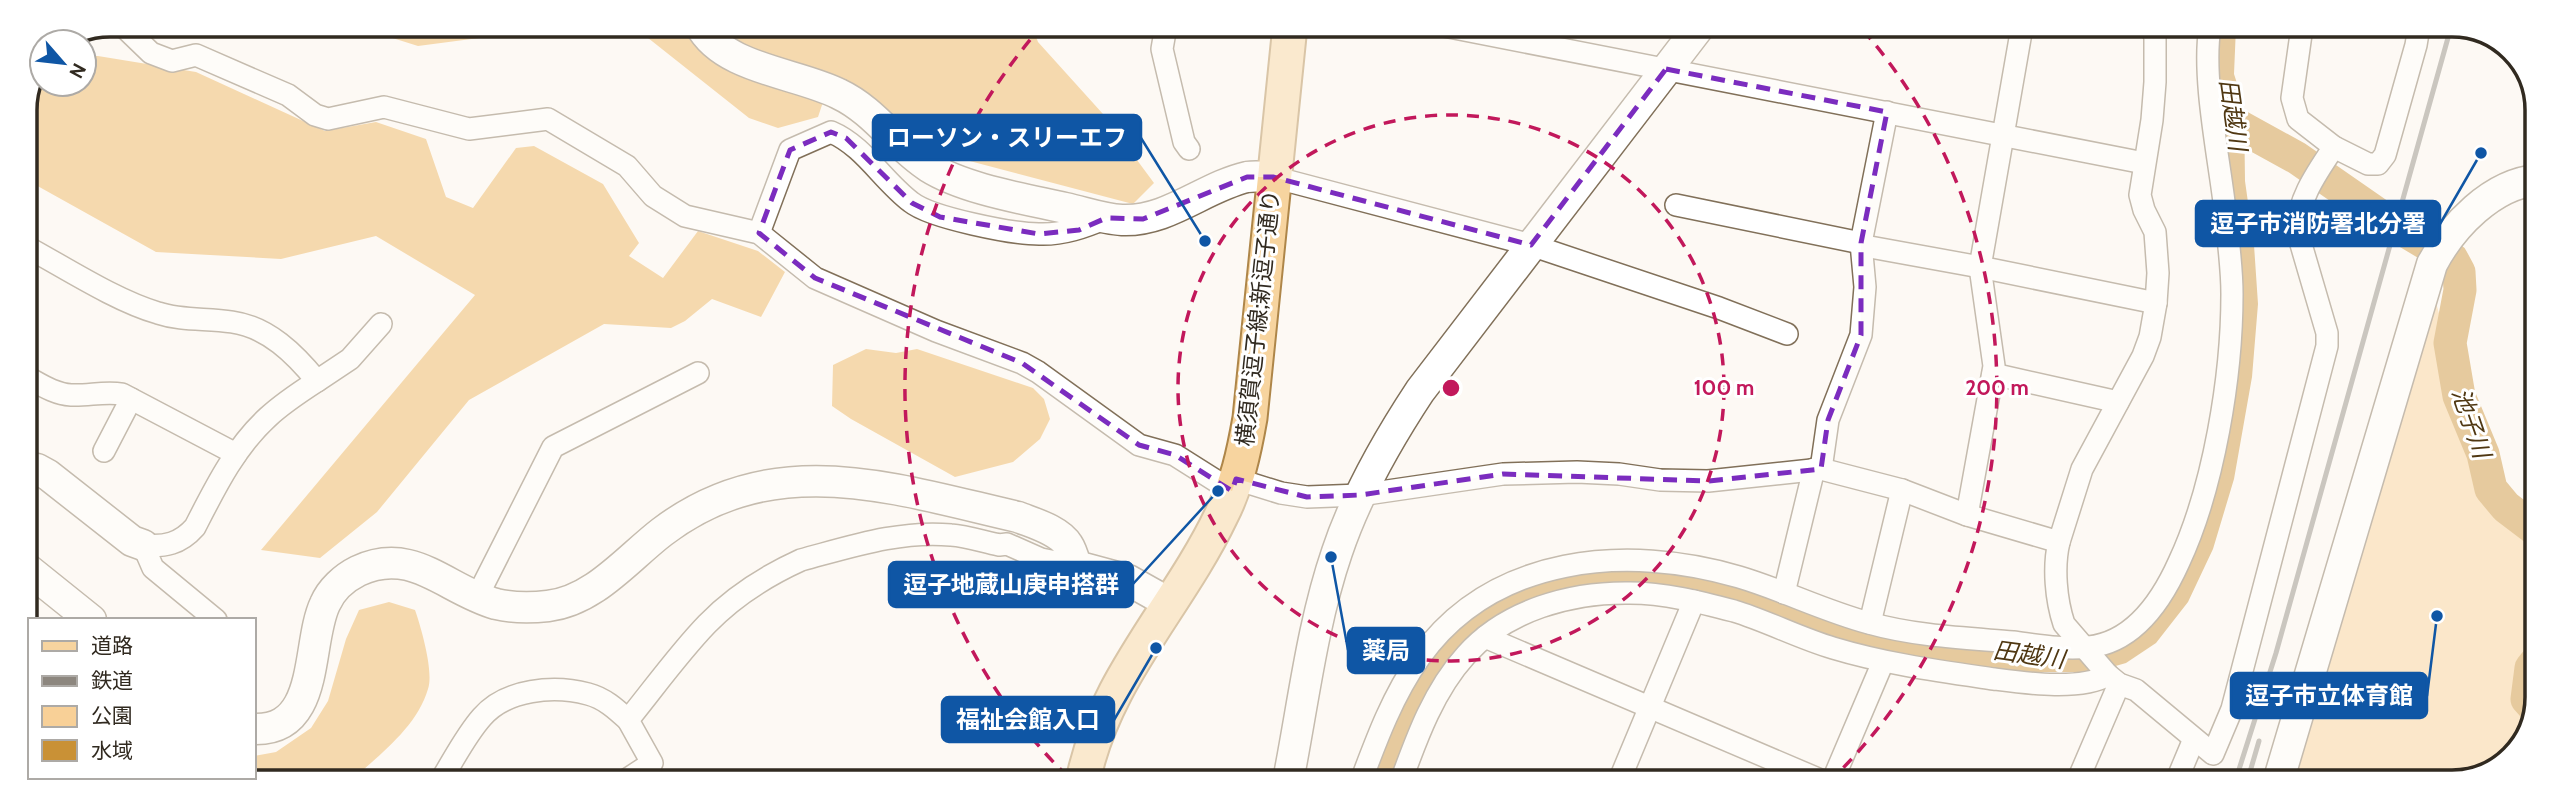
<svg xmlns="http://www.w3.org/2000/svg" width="2562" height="807" font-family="Cabin,'Noto Sans JP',sans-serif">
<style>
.green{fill:#f8d097}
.forest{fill:#ecb25a}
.water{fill:#c99136}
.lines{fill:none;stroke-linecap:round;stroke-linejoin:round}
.river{stroke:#c99136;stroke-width:33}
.street-casing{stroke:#817059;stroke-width:24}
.secondary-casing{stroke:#817059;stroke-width:33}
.primary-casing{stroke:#ae8649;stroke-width:37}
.street{stroke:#fff;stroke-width:21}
.secondary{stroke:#fff;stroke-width:30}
.primary{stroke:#f7d49f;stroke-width:33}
.rail{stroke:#8d877f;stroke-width:5}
.marked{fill:none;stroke:#7b2cbf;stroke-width:5;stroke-dasharray:14 9;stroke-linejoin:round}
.ring{fill:none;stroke:#c2185b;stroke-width:3.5;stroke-dasharray:12 9}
.labels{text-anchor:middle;stroke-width:6;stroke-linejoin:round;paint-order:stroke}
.street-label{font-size:23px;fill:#312a20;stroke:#fff}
.water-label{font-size:24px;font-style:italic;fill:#503813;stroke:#fff}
.rim{fill:none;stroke:#312a20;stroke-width:3.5}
.centre{fill:#c2185b;stroke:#fff;stroke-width:3.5}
.ring-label{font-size:21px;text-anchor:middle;font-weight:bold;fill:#c2185b;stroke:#fff;stroke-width:6;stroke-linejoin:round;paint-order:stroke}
.leader{fill:none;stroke:#0f56a5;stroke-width:2.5}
.callout-dot{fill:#0f56a5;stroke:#fff;stroke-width:2.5}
.callout{fill:#0f56a5;stroke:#0f56a5;stroke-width:2.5}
.callout-label{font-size:24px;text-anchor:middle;font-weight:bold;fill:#fff}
</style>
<rect width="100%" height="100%" fill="#fdf9f4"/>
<path class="green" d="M2428 276 2491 489 2535 527V663C2529 670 2526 688 2527 697 2528 705 2535 711 2534 719L2504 765 2452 782H2275Z"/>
<g class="forest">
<polygon points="351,25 504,25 502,35 418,46"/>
<polygon points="639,25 1032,26 1038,42 1103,114 1154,183 1133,204 962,159 832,75 818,117 778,128 749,118 643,34"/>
<polygon points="84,56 98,56 196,72 325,131 376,122 426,139 446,197 473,208 516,148 534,146 603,184 639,243 629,256 663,278 698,231 758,251 785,272 761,317 712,299 685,321 671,328 604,324 469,400 377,512 320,558 261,550 475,295 376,236 281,259 156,252 25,179 25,110 42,68 42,84 84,84"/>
<polygon points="866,349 896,353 917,349 1033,388 1044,399 1050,419 1040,439 1013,462 955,477 851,419 832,406 833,365"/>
<path d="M389 602 415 610C421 627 434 672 428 689 417 727 380 754 352 780L88 779 84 777H254V756L276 752 311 728 328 701 346 639 359 610Z"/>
</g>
<polygon class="water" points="2218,27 2236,27 2234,74 2244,105 2245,181 2254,245 2258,304 2252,377 2234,479 2213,549 2188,602 2156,643 2126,663 2112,667 2090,672 2033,672 1977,667 1859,647 1683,590 1527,603 1486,623 1451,657 1425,698 1403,743 1390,781 1371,781 1392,722 1414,679 1445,639 1509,591 1585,569 1664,568 1764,594 2076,655 2164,607 2235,379 2217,47"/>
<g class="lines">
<g class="river">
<polyline points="2237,125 2297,158 2382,217 2452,259 2459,272 2460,290 2450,343 2459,396 2483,454 2491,489 2506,507 2535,529"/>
<polyline points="2535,708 2527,699 2531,668 2535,663"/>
</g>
<defs>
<g id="street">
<polyline points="107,26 122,25 151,53 172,61 196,55 288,95 315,115 328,119 384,107 469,129 548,119 627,166 653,196 685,216 759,233 815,278 936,331 1022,363 1038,372 1139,445 1175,455 1232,491"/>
<polyline points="1166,26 1162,49 1184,142 1189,149"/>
<polyline points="1444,26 2144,163"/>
<polyline points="2151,27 2155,37 2155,82 2152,120 2140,195 2144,210 2155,232 2158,273 2156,303"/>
<polyline points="2302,27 2292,98 2298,119 2334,147 2368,164 2378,164 2385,155 2416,45 2418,33 2415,27"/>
<polyline points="1273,177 1531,245 1719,308 1787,334"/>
<polyline points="1676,205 1861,243 1870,247 1980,267 2156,303 2150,337 2143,356 2082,469 2059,542"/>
<path d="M759 233 790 150 831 132C864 146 882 180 911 202 931 218 1013 234 1039 234 1063 235 1085 227 1106 218"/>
<path d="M25 246C64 267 116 301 158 313 182 321 207 318 232 322 268 327 295 354 317 381L350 359 381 324"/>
<polyline points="1993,374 2118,402"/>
<path d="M25 376C40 384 54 394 71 395 88 396 104 391 122 394L236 454"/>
<polyline points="104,451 131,399"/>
<polyline points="1821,469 1828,420 1861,335 1865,287 1861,243 1887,112"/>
<path d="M1236 479 1281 493 1307 497 1360 495 1503 474 1577 472 1619 474 1660 480 1708 481 1821 469 1902 490 1967 515 2059 542C2053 567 2056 600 2064 624L2108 675 2119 684 2136 690 2213 754 2232 709 2327 346V333L2298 234C2295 203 2317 172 2334 147"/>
<polyline points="1967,515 1994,366 1980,267 2022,27"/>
<polyline points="1784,593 1814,469"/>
<polyline points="477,597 553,447 698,373"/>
<path d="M216 620 153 568 143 545C165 547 180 544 195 527 215 488 235 447 268 417 283 403 300 392 317 381"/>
<polyline points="1870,623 1902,490"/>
<polyline points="1485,637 1825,782"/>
<path d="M441 780C454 759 466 735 482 717 506 689 554 685 588 694 604 698 616 709 628 720"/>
<path d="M626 780 652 763 628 720C654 688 679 653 707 624 733 597 768 575 801 560 850 547 900 530 951 535 967 536 984 542 999 545L1007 544 1041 559 1076 566"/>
<path d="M1361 781C1377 738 1393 695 1420 657 1493 555 1627 544 1739 577 1783 590 1824 611 1869 623 1915 636 1965 638 2013 642 2037 645 2064 650 2089 647 2134 642 2162 600 2179 562 2214 487 2232 376 2232 294 2232 263 2227 232 2224 202 2218 153 2202 75 2210 27"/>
<path d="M1401 781C1417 737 1434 690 1466 655 1506 610 1571 592 1630 593 1664 593 1700 602 1734 611 1767 621 1799 638 1833 648 1886 664 1939 671 1994 679 2025 683 2081 691 2108 675"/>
<polyline points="1619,781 1694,601"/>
<polyline points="1832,782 1883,662"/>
<polyline points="2077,782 2119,684"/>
<polyline points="2176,782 2194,739"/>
</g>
<g id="secondary">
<path d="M700 25C723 69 798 73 839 94 875 111 896 146 929 167 964 189 1025 199 1065 208 1084 212 1103 219 1122 220 1168 222 1204 187 1247 177 1255 176 1264 177 1273 177"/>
<polyline points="25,467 37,469 48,475 132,541 143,545"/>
<polyline points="25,567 91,620"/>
<path d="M254 729C321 731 306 644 325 604 331 590 344 578 358 571 413 545 446 590 496 604 513 608 531 608 548 606 594 601 628 558 662 532 775 446 895 489 1018 517 1033 523 1059 530 1068 545 1072 551 1074 559 1076 566L1128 580 1169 603"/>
<path d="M1288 781C1303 705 1312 625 1337 552 1356 495 1387 441 1420 391L1699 27"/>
<path d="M2278 782 2432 264C2452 226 2492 184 2537 180"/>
</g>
<path id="primary" d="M1083 781C1103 680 1178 606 1221 516 1237 485 1244 452 1250 418L1290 26"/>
</defs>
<use href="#street" class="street-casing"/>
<use href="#secondary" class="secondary-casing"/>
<use href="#primary" class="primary-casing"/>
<use href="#street" class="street"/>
<use href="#secondary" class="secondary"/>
<use href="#primary" class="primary"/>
<g class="rail">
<polyline points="2512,53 2529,81"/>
<polyline points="2235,782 2276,653 2451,27"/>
<polyline points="2247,782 2259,741"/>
</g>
</g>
<path d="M0 0H2562V807H0ZM1666 69 1887 112 1861 243V335L1828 420 1821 469 1708 481 1503 474 1360 495 1307 497 1236 479 1232 491 1175 455 1139 445 1022 363 815 278 759 233 790 150 831 132 846 138 912 203 940 217 1039 234 1079 230 1106 218 1143 219 1247 177H1273L1531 245Z" fill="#fdf9f4" fill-opacity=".55" fill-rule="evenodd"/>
<path class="marked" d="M1666 69 1887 112 1861 243V335L1828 420 1821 469 1708 481 1503 474 1360 495 1307 497 1236 479 1232 491 1175 455 1139 445 1022 363 815 278 759 233 790 150 831 132 846 138 912 203 940 217 1039 234 1079 230 1106 218 1143 219 1247 177H1273L1531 245Z"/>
<g class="ring">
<circle cx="1451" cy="388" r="273"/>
<path d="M1068 777A546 546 0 0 1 1042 26M1863 30A546 546 0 0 1 1830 781"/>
</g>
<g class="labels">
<g class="street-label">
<text transform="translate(1258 318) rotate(-84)" y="8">横須賀逗子線;新逗子通り</text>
</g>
<g class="water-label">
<text transform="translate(2233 115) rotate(82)" y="8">田越川</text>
<text transform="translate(2471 423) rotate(71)" y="8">池子川</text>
<text transform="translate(2029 655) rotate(8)" y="8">田越川</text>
</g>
</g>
<path d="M0 0H2562V807H0ZM110 37H2452A73 73 0 0 1 2525 110V697A73 73 0 0 1 2452 770H110A73 73 0 0 1 37 697V110A73 73 0 0 1 110 37Z" fill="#fff" fill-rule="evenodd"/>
<path class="rim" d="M110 37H2452A73 73 0 0 1 2525 110V697A73 73 0 0 1 2452 770H110A73 73 0 0 1 37 697V110A73 73 0 0 1 110 37Z"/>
<circle cx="1451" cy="388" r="10" class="centre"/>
<g class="ring-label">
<text x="1724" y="395">100 m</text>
<text x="1997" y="395">200 m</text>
</g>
<path class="leader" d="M1205 241L1141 138M2481 153L2440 224M1218 491L1133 584M1331 557L1348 650M2437 616L2427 696M1156 648L1114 720"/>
<g class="callout-dot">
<circle cx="1205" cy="241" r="7"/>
<circle cx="2481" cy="153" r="7"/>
<circle cx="1218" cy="491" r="7"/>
<circle cx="1331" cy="557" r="7"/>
<circle cx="2437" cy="616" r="7"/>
<circle cx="1156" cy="648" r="7"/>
</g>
<g class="callout">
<rect x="873" y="115" width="268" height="45" rx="7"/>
<rect x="2196" y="201" width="244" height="45" rx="7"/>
<rect x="889" y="562" width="244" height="45" rx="7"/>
<rect x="1348" y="628" width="76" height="45" rx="7"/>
<rect x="2231" y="673" width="196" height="45" rx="7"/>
<rect x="942" y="697" width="172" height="45" rx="7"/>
</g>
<g class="callout-label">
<text x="1007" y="146">ローソン・スリーエフ</text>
<text x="2318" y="232">逗子市消防署北分署</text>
<text x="1011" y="593">逗子地蔵山庚申搭群</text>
<text x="1386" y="659">薬局</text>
<text x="2329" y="704">逗子市立体育館</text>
<text x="1028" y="728">福祉会館入口</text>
</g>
<rect x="28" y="618" width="228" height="161" fill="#ffffff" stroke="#adaaa6" stroke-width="2"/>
<rect x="42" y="641" width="35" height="10" fill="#f7d49f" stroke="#adaaa6" stroke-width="2"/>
<text x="91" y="653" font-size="21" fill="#312a20">道路</text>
<rect x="42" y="676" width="35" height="10" fill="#8d877f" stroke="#adaaa6" stroke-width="2"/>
<text x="91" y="688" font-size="21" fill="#312a20">鉄道</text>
<rect x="42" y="706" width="35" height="21" fill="#f8d097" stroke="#adaaa6" stroke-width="2"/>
<text x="91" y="723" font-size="21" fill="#312a20">公園</text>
<rect x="42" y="740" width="35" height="21" fill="#c99136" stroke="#adaaa6" stroke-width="2"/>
<text x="91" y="758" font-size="21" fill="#312a20">水域</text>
<g transform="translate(63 63) rotate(118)"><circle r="33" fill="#ffffff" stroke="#adaaa6" stroke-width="2"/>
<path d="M0-5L12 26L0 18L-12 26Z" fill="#0f56a5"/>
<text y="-10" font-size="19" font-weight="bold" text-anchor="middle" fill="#312a20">N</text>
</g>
</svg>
